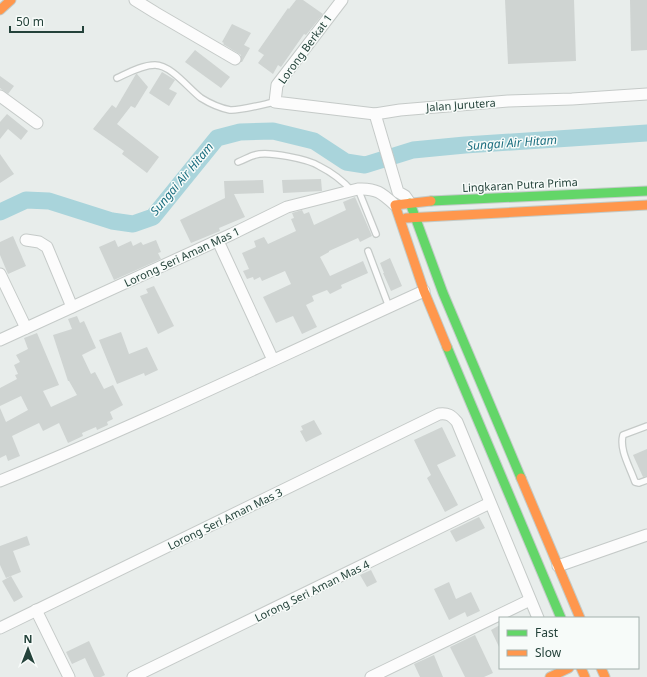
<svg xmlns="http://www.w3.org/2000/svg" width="647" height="677" font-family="'Noto Sans',sans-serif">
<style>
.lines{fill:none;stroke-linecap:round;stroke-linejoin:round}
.river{stroke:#a9d4db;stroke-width:17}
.building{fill:#cfd4d2}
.lane-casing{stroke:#c5cac8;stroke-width:8}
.street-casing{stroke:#c5cac8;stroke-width:13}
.fast-casing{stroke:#c3cbc8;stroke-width:11}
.slow-casing{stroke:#c3cbc8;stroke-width:11}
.lane{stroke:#fcfcfc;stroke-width:5.5}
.street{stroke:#fcfcfc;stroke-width:11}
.fast{stroke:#63d668;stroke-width:9}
.slow{stroke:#ff974d;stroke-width:9}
.labels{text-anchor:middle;stroke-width:3;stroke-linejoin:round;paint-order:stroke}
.street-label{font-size:11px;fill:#24423a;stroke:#f7fbf9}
.water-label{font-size:12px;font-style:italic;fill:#1c6f80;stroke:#f7fbf9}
</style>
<rect width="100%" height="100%" fill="#e8edeb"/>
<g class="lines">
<polyline class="river" points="0,212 26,200 49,201 112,221 133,224 153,217 217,138 240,132 273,131 314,141 346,162 365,165 413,150 465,145 647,133"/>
</g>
<g class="building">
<polygon points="296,0 303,0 323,14 306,35 304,34 281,67 278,65 273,74 258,63 264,55 258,51 288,8 289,9"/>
<polygon points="505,0 574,0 576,61 508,64"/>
<polygon points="630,0 647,0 647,50 631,51"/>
<polygon points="232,24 251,33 244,45 250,48 242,62 241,62 241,55 223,44 224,43 222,42"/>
<polygon points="195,50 230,77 221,88 185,62"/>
<polygon points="162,72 175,80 169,89 177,93 169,106 149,93"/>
<polygon points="136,74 137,74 148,87 135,108 131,106 117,124 159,157 147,173 122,154 124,151 93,129 112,105 116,108"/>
<polygon points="0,76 14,86 8,94 0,88"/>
<polygon points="7,114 28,131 21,140 8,129 0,139 0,122"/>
<polygon points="0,154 14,174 0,183"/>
<polygon points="321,179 322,191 283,193 282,180"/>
<polygon points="263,180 264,193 234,194 245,217 219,228 220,231 191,243 180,220 225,198 224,181"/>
<polygon points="355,197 372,236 360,242 358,238 329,251 329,252 320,257 330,276 363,261 368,273 341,285 342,288 330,294 327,290 312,296 314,301 306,305 317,327 302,334 293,316 276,323 263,297 291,284 285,271 262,281 260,277 254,280 253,277 247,279 243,271 249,269 242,253 256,247 254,241 264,237 268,244 296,231 291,219 294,218 292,213 302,210 304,214 309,212 314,225 346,210 343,202"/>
<polygon points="13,236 26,266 8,274 0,255 0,242"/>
<polygon points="115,240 118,247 131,241 133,246 141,242 143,245 156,240 161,252 158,253 161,259 114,280 99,247"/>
<polygon points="390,258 402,286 391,291 383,273 384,273 380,263"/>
<polygon points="154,286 174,326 158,334 140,296 148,293 146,289"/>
<polygon points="77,316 80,323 84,321 96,348 82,355 91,374 95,372 104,389 113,385 123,405 110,412 113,419 107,422 108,425 97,430 96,427 82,433 83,436 68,443 59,423 43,431 39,423 12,436 20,456 8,461 6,455 0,458 0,408 6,422 28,410 21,396 0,406 0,388 17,379 15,375 18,374 14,365 20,362 16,355 28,349 24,338 37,333 59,385 43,391 51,407 77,395 69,381 68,381 53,335 72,329 68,319"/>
<polygon points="121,332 129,354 147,347 158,370 145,376 144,373 117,384 99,340"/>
<polygon points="314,420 322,434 306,442 300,431 303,430 301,426"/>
<polygon points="442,427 456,456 437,465 458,505 445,512 427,478 431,475 414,440"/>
<polygon points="647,449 647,476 643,477 633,455"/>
<polygon points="479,517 485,528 456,542 450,531"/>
<polygon points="27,536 30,545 13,551 21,572 6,578 0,565 0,546"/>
<polygon points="371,570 377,582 367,587 360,575"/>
<polygon points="11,576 23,597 14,602 2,581"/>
<polygon points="449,582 456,599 471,592 480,611 467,617 465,612 449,620 434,589"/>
<polygon points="500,625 500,649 491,630"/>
<polygon points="475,635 493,673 484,677 465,677 450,647"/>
<polygon points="89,641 105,675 101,677 94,677 85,658 72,664 66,652"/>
<polygon points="434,655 443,677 420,677 414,664"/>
</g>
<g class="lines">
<defs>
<g id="lane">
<path d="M117 78C128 73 142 65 155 65 171 65 189 89 201 98 209 103 220 108 230 110 238 111 265 104 275 102"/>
<path d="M238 162C244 160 250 156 255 155 268 151 308 159 319 166 331 172 343 181 352 191"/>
<polyline points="358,189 376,234"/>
<polyline points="368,251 389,307"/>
<path d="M647 426 623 435C619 450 630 467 635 482L639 483 647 480"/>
</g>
<g id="street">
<polyline points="135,0 156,13 235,59"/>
<polyline points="342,0 277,85 275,102 375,114 400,110 508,101 572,99 647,94"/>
<polyline points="0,96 37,123"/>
<polyline points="375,114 398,192 405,196 410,203"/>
<polyline points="26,240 39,242 47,247 72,307"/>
<polyline points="218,241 273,360"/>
<polyline points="0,274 26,328"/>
<path d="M0 340 232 234 287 207 358 189C376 188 382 193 395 205"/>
<path d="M0 481C143 423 283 355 424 291"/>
<polyline points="558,566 647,535"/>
<polyline points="36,610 69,677"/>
<path d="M0 628 439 414C448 413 451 415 457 422L538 618"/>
<polyline points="133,677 490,503"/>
<polyline points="371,677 530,600"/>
</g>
<g id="fast">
<polyline points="431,201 647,191"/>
<polyline points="410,203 443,293 521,478"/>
<polyline points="447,347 561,618"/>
</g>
<g id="slow">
<polyline points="0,10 11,0"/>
<polyline points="431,201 395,205 424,291 447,347"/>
<polyline points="406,218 647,205"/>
<polyline points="521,478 580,618"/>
<polyline points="581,668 585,677"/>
<polyline points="601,668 605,677"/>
<polyline points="550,677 569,668"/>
</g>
</defs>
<use href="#lane" class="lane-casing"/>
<use href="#street" class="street-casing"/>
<use href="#fast" class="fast-casing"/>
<use href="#slow" class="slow-casing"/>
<use href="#lane" class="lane"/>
<use href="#street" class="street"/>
<use href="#fast" class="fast"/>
<use href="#slow" class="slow"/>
</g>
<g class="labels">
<g class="street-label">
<text transform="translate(305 49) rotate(-54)" y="4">Lorong Berkat 1</text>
<text transform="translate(461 105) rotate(-4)" y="4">Jalan Jurutera</text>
<text transform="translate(520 185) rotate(-3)" y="4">Lingkaran Putra Prima</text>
<text transform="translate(182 257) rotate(-25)" y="4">Lorong Seri Aman Mas 1</text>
<text transform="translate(225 519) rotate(-26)" y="4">Lorong Seri Aman Mas 3</text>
<text transform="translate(312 591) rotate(-26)" y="4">Lorong Seri Aman Mas 4</text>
</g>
<g class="water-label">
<text transform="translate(512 143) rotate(-4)" y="4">Sungai Air Hitam</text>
<text transform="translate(182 179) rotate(-50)" y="4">Sungai Air Hitam</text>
</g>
</g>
<rect x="499" y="617" width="140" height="52" fill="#f7fbf9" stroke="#a3b1ad"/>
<rect x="507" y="630" width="20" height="6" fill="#63d668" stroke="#a3b1ad"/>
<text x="535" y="637" font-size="12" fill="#24423a">Fast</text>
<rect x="507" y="650" width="20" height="6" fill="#ff974d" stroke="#a3b1ad"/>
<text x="535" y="657" font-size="12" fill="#24423a">Slow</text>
<g transform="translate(28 649)" stroke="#f7fbf9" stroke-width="3" paint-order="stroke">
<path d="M0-3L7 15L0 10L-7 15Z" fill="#24423a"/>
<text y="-6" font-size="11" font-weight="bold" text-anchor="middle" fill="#24423a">N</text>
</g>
<path d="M10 26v6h73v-6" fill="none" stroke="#24423a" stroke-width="2"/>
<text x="16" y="26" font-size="12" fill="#24423a" stroke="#f7fbf9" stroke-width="3" paint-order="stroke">50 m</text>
</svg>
